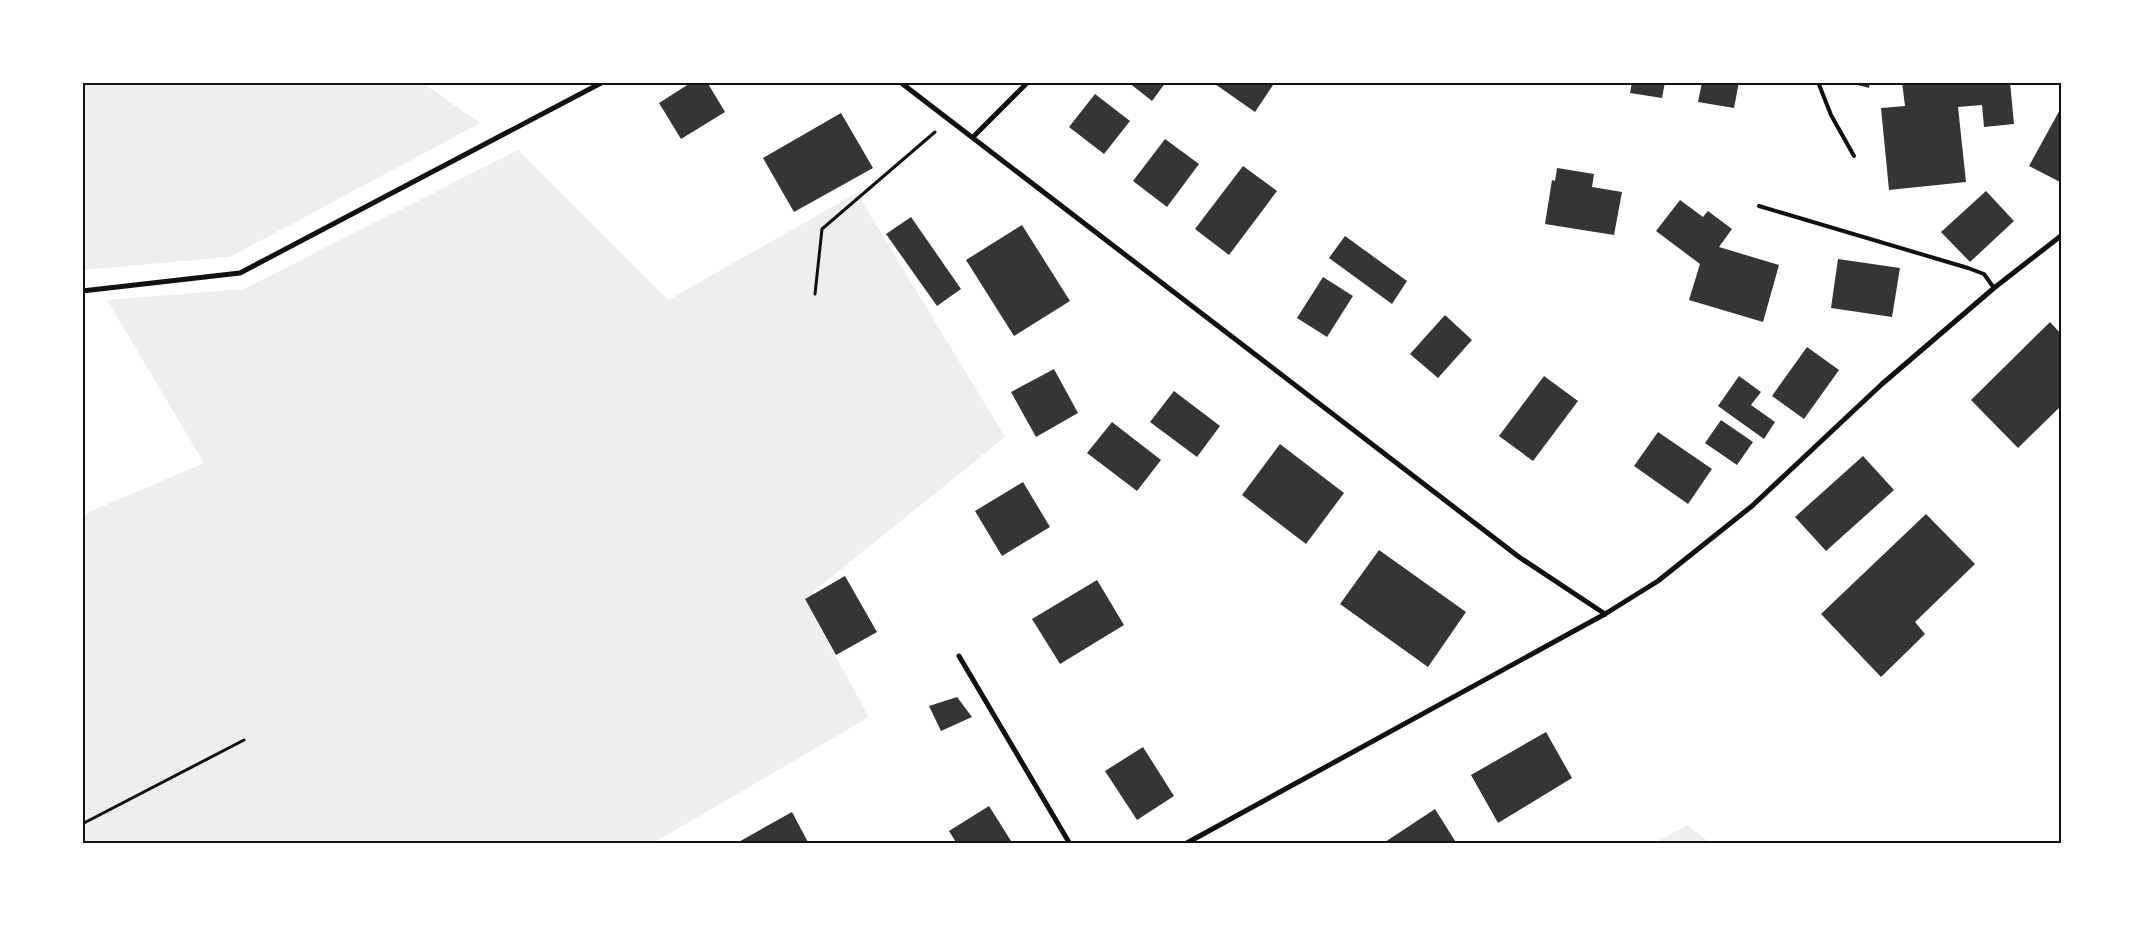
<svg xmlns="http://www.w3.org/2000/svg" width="2144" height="926" font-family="Lato,sans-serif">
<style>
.green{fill:#eee}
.building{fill:#353535}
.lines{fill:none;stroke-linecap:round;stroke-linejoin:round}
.path{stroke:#111;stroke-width:3}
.service{stroke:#111;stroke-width:4}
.minor{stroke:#111;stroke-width:5}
.neatline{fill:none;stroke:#111;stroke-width:2}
</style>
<rect width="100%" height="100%" fill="#fff"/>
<g class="green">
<polygon points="83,82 423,83 480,123 230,257 83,270"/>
<polygon points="518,150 668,300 857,193 1005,437 804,599 869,717 653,843 83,843 82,515 204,463 107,300 244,289"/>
<polygon points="1687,825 1710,843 1655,843"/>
</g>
<g class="building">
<polygon points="692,82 707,82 725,112 681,139 659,103"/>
<polygon points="1128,82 1166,82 1152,101"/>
<polygon points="1212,82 1275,82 1255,112"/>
<polygon points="1632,82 1665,82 1662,98 1630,93"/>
<polygon points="1702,82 1739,82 1734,108 1698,102"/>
<polygon points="1846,82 1870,82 1869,88"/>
<polygon points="1902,82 2010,82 2014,124 1984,127 1982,105 1958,107 1966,182 1889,190 1881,108 1905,106"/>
<polygon points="1095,94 1130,121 1104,154 1069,127"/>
<polygon points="2062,106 2062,183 2029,166"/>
<polygon points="841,113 873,168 794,212 763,158"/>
<polygon points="1165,139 1199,164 1167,207 1133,181"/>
<polygon points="1243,166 1277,191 1229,255 1195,229"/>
<polygon points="1557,168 1594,174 1592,187 1622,192 1614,235 1545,224 1552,180 1555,181"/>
<polygon points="1986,191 2014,221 1970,262 1941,232"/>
<polygon points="1680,200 1703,217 1708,211 1732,229 1719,247 1779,265 1763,322 1689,300 1700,264 1656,231"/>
<polygon points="911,217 961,289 937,306 886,234"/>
<polygon points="1022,225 1070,301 1014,336 966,260"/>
<polygon points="1345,236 1407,281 1392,304 1329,258"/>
<polygon points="1838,259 1900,268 1892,317 1831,308"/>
<polygon points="1323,277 1353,296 1327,337 1297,318"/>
<polygon points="1445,315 1472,340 1438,378 1410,354"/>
<polygon points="2050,322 2062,335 2062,405 2018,448 1971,400"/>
<polygon points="1807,347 1839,370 1804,419 1772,396"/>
<polygon points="1054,369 1078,413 1036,437 1011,392"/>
<polygon points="1544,376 1578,401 1533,461 1499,436"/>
<polygon points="1739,376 1761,392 1751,405 1775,422 1764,439 1718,406"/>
<polygon points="1174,391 1220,426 1197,457 1150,422"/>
<polygon points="1721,420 1753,442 1737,465 1705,443"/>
<polygon points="1112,422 1161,460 1137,491 1087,453"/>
<polygon points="1658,432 1712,469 1688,504 1634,466"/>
<polygon points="1280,444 1344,493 1306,544 1242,495"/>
<polygon points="1863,456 1894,490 1826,551 1795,517"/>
<polygon points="1023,482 1050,527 1002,556 975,511"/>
<polygon points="1926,514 1975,564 1915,622 1925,634 1881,677 1821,614"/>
<polygon points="1379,550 1466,612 1428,667 1340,604"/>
<polygon points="845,576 877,632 836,655 805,599"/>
<polygon points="1097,580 1124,625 1060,664 1032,619"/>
<polygon points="957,697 972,717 941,731 929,706"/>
<polygon points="1546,732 1572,778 1498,823 1471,775"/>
<polygon points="1143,747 1174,796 1137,820 1105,771"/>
<polygon points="989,806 1013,844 957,844 949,831"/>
<polygon points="1435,809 1457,844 1382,844"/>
<polygon points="792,812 809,844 735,844"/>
</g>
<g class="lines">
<g class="path">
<polyline points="815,294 822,229 935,132"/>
<polyline points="82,824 244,740"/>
</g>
<g class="service">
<polyline points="1818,82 1831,115 1854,156"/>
<polyline points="1759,206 1968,268 1984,274 1994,288"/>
</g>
<g class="minor">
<polyline points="900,82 1519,557 1605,614"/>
<polyline points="973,137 1028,82"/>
<polyline points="82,291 240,273 603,82"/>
<polyline points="959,656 1070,844"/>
<polyline points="1185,844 1605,614 1658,581 1752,506 1882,384 1994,288 2062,235"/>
</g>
</g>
<rect width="2144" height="926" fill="none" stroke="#ffffff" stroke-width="168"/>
<rect x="84" y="84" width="1976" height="758" class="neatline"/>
</svg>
